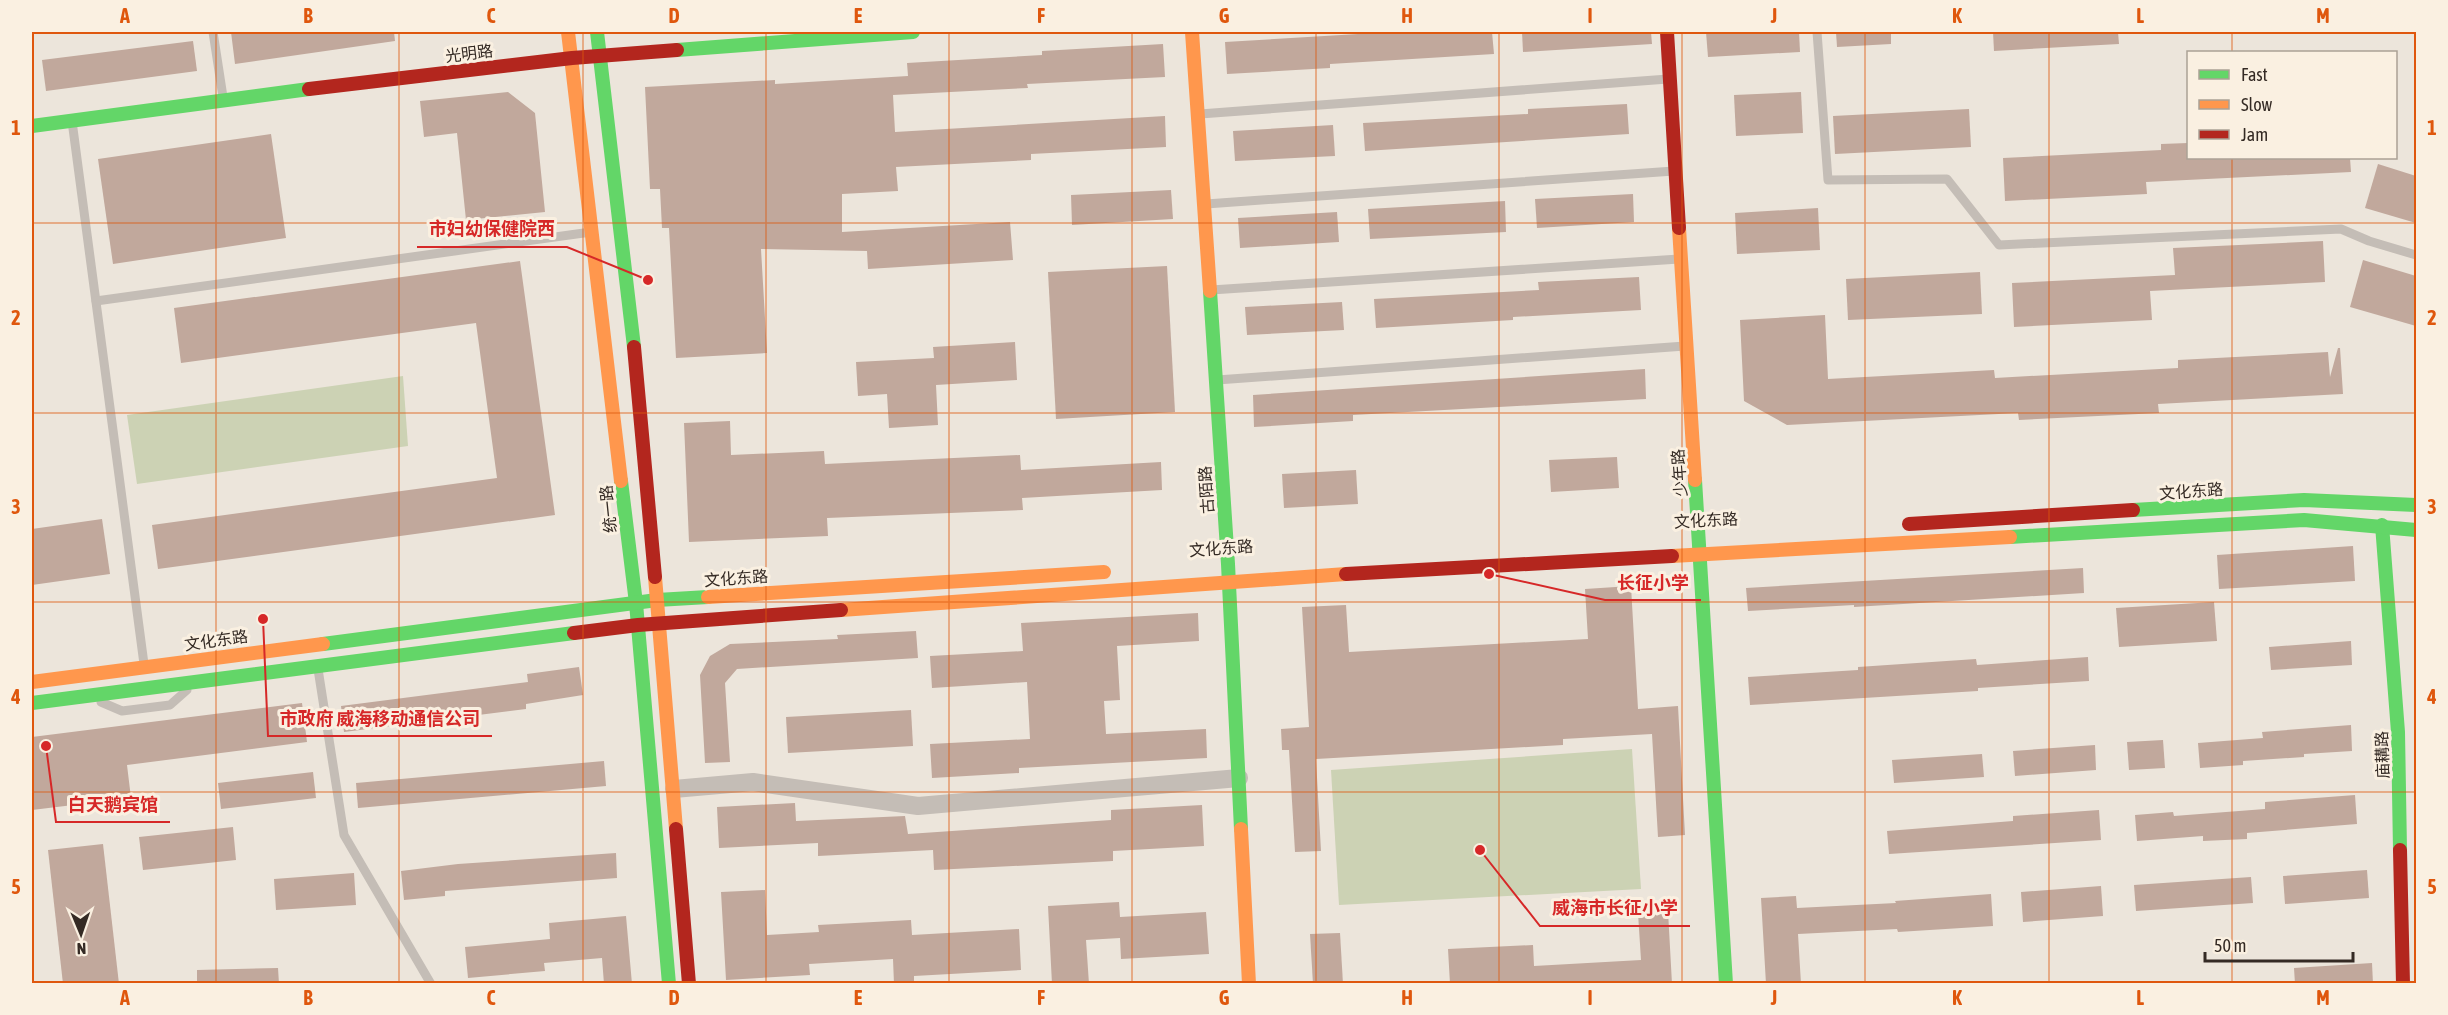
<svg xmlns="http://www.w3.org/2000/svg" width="2448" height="1015" font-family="'Asap Condensed','Noto Sans SC',sans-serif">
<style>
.green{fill:#ccd2b4}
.building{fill:#c1a89c}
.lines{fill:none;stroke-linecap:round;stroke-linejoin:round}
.lane{stroke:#c4bdb6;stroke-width:9}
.street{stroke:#c4bdb6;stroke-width:18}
.fast{stroke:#63d668;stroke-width:14}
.slow{stroke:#ff974d;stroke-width:14}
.jam{stroke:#b3261e;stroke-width:14}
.grid{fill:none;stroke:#df570d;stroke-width:1.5;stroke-opacity:0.55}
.labels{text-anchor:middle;stroke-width:6;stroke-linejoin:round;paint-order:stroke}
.street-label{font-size:16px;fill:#342a24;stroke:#faf0e1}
.leader{fill:none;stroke:#d62828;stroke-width:2}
.callout-dot{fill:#d62828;stroke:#faf0e1;stroke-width:2}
.callout-label{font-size:18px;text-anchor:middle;font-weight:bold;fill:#d62828;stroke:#faf0e1;stroke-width:6;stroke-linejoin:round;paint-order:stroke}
.neatline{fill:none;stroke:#df570d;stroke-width:2}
.grid-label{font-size:20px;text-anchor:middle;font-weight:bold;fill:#df570d}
</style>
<rect width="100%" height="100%" fill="#ece5db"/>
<g class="green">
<polygon points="403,376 408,446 137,484 127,415"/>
<polygon points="1632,749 1641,889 1339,905 1331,770"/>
</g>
<g class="building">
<polygon points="231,32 394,32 395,41 235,64"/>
<polygon points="1358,32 1492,32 1494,54 1330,64 1330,68 1227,74 1225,42 1358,34"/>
<polygon points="1522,32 1651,32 1652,44 1523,52"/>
<polygon points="1706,32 1799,32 1800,52 1708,57"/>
<polygon points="1836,32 1891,32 1891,44 1837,47"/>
<polygon points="1993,32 2118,32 2119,44 1994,51"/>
<polygon points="193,41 197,71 46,91 42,60"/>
<polygon points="1163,44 1165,77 1027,84 1028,88 893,95 895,132 1165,116 1166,147 1031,154 1031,160 896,167 898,191 842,194 842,232 1010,222 1013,260 868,269 867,251 761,249 767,353 676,358 669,228 662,228 660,189 650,189 645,87 775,80 775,84 908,76 907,63 1042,55 1042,51"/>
<polygon points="508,92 535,113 545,212 466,220 457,133 424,137 420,101"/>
<polygon points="1801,92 1803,133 1736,136 1734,95"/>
<polygon points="1627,104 1629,134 1365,151 1363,123 1528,114 1528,109"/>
<polygon points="1969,109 1971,147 1835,154 1833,116"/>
<polygon points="1333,125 1335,156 1235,161 1233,131"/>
<polygon points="271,134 286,238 113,264 98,159"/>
<polygon points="2188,143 2188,158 2350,158 2351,172 2146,182 2147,194 2005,201 2003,158 2161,150 2161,144"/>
<polygon points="2378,164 2416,176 2416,223 2365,208"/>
<polygon points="1171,190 1173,219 1072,225 1071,195"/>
<polygon points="1633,194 1634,222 1537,228 1535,199"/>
<polygon points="1505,201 1506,232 1370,239 1368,209"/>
<polygon points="1818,208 1820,250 1737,254 1735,213"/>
<polygon points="1337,212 1339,242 1240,248 1238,218"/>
<polygon points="2323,241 2325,282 2150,291 2152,320 2014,327 2012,283 2175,275 2173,248"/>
<polygon points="2363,260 2416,276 2416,326 2350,307"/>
<polygon points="520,261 555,515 158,569 152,525 497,478 476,323 181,363 174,308"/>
<polygon points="1167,266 1175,412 1056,419 1048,272"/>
<polygon points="1980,272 1982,314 1848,320 1846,279"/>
<polygon points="1639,277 1641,310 1513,317 1513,320 1376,328 1374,299 1539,290 1538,282"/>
<polygon points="1342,302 1344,330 1247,335 1245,307"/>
<polygon points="1825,315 1828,379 1994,370 1995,378 2178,368 2178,360 2328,352 2330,377 2338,348 2340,348 2343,394 2158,404 2159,413 2019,420 2018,413 1787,425 1744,401 1740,320"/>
<polygon points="1015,342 1017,380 936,385 938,425 889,428 887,394 858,396 856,362 934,358 933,347"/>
<polygon points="1645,369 1646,399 1353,415 1353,421 1254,427 1253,395"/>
<polygon points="730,421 731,455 824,451 825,464 1020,455 1021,470 1161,462 1162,490 1022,498 1023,510 827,518 828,536 689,542 684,423"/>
<polygon points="1617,457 1619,488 1551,492 1549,460"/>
<polygon points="1356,470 1358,504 1284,508 1282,474"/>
<polygon points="102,519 110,574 32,585 32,529"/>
<polygon points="2353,546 2355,581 2219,589 2217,555"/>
<polygon points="2083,568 2084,593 1854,607 1854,605 1748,611 1746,588"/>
<polygon points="1631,586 1638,709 1678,706 1685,835 1658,837 1652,734 1563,739 1563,745 1316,759 1321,851 1295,852 1289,750 1282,750 1281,729 1309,727 1302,607 1346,605 1349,652 1588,639 1585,589"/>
<polygon points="2214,602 2217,641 2119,647 2116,608"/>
<polygon points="1198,613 1199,641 1117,646 1120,700 1104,701 1106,734 1206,729 1207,758 1019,768 1019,773 932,778 930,744 1030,739 1027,682 932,688 930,656 1023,651 1021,623"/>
<polygon points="916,631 918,658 737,669 725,683 730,762 705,763 700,675 710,656 730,644 838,639 837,635"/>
<polygon points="2351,641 2352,665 2271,670 2269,647"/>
<polygon points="2088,657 2089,681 1978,688 1978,691 1750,705 1748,677 1858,670 1858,667 1976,659 1977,665"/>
<polygon points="579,667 583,695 526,704 526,709 344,732 341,706 528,682 527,674"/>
<polygon points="302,703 307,742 127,765 131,798 32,810 32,737"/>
<polygon points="911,710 913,746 788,753 786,717"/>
<polygon points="2351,725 2352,751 2304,754 2304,757 2243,761 2243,765 2200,768 2198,743 2263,738 2262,732"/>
<polygon points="2163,740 2165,768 2129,770 2127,742"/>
<polygon points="2095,745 2096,770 2015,776 2013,751"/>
<polygon points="1982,754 1984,777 1894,783 1892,760"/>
<polygon points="604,761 606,786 358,808 356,783"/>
<polygon points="313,772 316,798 221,809 218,783"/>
<polygon points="2355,795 2357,824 2247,833 2247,839 2203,841 2203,836 2137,841 2135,815 2173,812 2174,816 2265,809 2265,802"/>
<polygon points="795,803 796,821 905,816 908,834 1111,820 1111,810 1202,805 1204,846 1113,851 1113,861 934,870 933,850 818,856 818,843 719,848 717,807"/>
<polygon points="2099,810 2101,840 1889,854 1887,831 2013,821 2013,816"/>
<polygon points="233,827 236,860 143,870 139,837"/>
<polygon points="103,844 119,984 63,984 48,850"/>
<polygon points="616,853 617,878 445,891 445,896 404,900 401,871 458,864"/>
<polygon points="2367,870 2369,898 2285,904 2283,876"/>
<polygon points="354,873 356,905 276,910 274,879"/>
<polygon points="2251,877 2253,903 2136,911 2134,885"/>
<polygon points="2101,886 2103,916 2023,922 2021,892"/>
<polygon points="765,890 767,935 819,932 818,925 911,920 912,935 1019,929 1021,970 914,976 914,984 894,984 893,959 809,964 810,975 726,980 721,892"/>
<polygon points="1991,894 1993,926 1898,932 1897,929 1798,934 1801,984 1766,984 1761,898 1796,896 1797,908 1896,903 1895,901"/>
<polygon points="1119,902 1120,917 1206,912 1209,954 1121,959 1120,938 1086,940 1089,984 1052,984 1048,906"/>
<polygon points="1668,911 1672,984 1450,984 1448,949 1533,945 1534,966 1641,960 1638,913"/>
<polygon points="626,916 632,984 604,984 602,958 544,963 545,971 468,978 465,947 550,939 549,923"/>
<polygon points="1340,933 1343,984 1313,984 1310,934"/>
<polygon points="2372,963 2373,984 2295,984 2294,968"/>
<polygon points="278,968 279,984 197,984 197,970"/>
</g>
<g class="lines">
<g class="lane">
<polyline points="213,32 223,97"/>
<polyline points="1817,32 1828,180 1947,179 1999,245 2341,229 2369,241 2416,255"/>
<polyline points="1200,114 1668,79"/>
<polyline points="72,121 144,664"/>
<polyline points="1206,204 1674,171"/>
<polyline points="1211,290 1679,259"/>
<polyline points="96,301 591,232"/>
<polyline points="1217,380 1685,346"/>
<polyline points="318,669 344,835 431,984"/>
<polyline points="101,702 122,711 170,705 187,690"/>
</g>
<polyline class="street" points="674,789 753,782 918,806 1239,778"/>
<g class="fast">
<polyline points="597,32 634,347"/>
<polyline points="677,50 913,32"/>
<polyline points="32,126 309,89"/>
<polyline points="1210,291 1228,564 1241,829"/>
<polyline points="1695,480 1726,984"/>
<polyline points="621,481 636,603 669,984"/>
<polyline points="2133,510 2304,500 2416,505"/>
<polyline points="2382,525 2398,732 2400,850"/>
<polyline points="2010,537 2304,520 2416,530"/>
<polyline points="323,644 657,600 708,597"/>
<polyline points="32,703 574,633"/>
</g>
<g class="slow">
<polyline points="568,32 621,481"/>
<polyline points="1192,32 1210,291"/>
<polyline points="1679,228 1695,480"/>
<polyline points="1672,556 2010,537"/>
<polyline points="655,577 676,829"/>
<polyline points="708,597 1104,572"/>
<polyline points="841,610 1346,574"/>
<polyline points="32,682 323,644"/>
<polyline points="1241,829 1249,984"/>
</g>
<g class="jam">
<polyline points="1667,32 1679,228"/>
<polyline points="309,89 572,58 677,50"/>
<polyline points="634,347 655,577"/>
<polyline points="1909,524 2133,510"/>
<polyline points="1346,574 1672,556"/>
<polyline points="574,633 638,625 841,610"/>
<polyline points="676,829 689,984"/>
<polyline points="2400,850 2403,984"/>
</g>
</g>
<path class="grid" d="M216 32V984M399 32V984M583 32V984M766 32V984M949 32V984M1132 32V984M1316 32V984M1499 32V984M1682 32V984M1865 32V984M2049 32V984M2232 32V52M2232 158V984M32 223H2416M32 413H2416M32 602H2416M32 792H2416"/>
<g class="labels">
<g class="street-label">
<text transform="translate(469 53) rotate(-7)" y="6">光明路</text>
<text transform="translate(1679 473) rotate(-94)" y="6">少年路</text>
<text transform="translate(1206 490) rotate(-94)" y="6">古陌路</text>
<text transform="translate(2191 491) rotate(-4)" y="6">文化东路</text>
<text transform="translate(608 509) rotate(-96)" y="6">统一路</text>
<text transform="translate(1706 520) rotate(-3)" y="6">文化东路</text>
<text transform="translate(1221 548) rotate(-4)" y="6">文化东路</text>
<text transform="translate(736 578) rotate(-4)" y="6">文化东路</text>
<text transform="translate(216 640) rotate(-8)" y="6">文化东路</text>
<text transform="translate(2382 755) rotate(-92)" y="6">庙耩路</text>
</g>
</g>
<path class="leader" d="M648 280L567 247H417M1489 574L1605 600H1701M263 619L268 736H492M46 746L56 822H170M1480 850L1540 926H1690"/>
<g class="callout-dot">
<circle cx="648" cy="280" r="6"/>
<circle cx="1489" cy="574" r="6"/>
<circle cx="263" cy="619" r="6"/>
<circle cx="46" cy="746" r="6"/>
<circle cx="1480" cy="850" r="6"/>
</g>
<g class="callout-label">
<text x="492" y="235">市妇幼保健院西</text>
<text x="1653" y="589">长征小学</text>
<text x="380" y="725">市政府 威海移动通信公司</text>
<text x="113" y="811">白天鹅宾馆</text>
<text x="1615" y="914">威海市长征小学</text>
</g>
<rect width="2448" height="1015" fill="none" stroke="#faf0e1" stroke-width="66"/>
<rect x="2187" y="51" width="210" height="108" fill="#faf0e1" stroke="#aba195" stroke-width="1.5"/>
<rect x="2199" y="70" width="30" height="9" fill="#63d668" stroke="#aba195" stroke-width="1.5"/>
<text x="2241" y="81" font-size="18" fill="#342a24">Fast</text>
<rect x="2199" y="100" width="30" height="9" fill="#ff974d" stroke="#aba195" stroke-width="1.5"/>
<text x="2241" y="111" font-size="18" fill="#342a24">Slow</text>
<rect x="2199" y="130" width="30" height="9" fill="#b3261e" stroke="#aba195" stroke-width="1.5"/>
<text x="2241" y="141" font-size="18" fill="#342a24">Jam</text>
<g transform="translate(81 934) rotate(178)" stroke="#faf0e1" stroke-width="4.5" paint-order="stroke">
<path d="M0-4.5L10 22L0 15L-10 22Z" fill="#342a24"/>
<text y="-9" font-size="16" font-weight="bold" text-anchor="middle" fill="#342a24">N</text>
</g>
<path d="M2205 952v9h148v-9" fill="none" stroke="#342a24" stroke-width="3"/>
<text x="2214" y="952" font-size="18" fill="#342a24" stroke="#faf0e1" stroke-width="4.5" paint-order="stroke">50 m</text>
<rect x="33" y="33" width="2382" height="949" class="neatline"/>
<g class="grid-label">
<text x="125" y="23">A</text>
<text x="308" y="23">B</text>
<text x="491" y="23">C</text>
<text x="674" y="23">D</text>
<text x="858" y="23">E</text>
<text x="1041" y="23">F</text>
<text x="1224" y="23">G</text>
<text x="1407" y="23">H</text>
<text x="1590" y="23">I</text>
<text x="1774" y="23">J</text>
<text x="1957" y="23">K</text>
<text x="2140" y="23">L</text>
<text x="2323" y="23">M</text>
<text x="16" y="135">1</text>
<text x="2432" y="135">1</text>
<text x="16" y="325">2</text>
<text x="2432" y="325">2</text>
<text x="16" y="514">3</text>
<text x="2432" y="514">3</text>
<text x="16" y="704">4</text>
<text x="2432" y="704">4</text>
<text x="16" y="894">5</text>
<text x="2432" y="894">5</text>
<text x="125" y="1005">A</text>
<text x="308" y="1005">B</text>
<text x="491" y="1005">C</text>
<text x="674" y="1005">D</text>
<text x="858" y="1005">E</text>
<text x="1041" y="1005">F</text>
<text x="1224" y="1005">G</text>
<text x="1407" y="1005">H</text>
<text x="1590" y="1005">I</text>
<text x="1774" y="1005">J</text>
<text x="1957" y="1005">K</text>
<text x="2140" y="1005">L</text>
<text x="2323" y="1005">M</text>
</g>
</svg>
